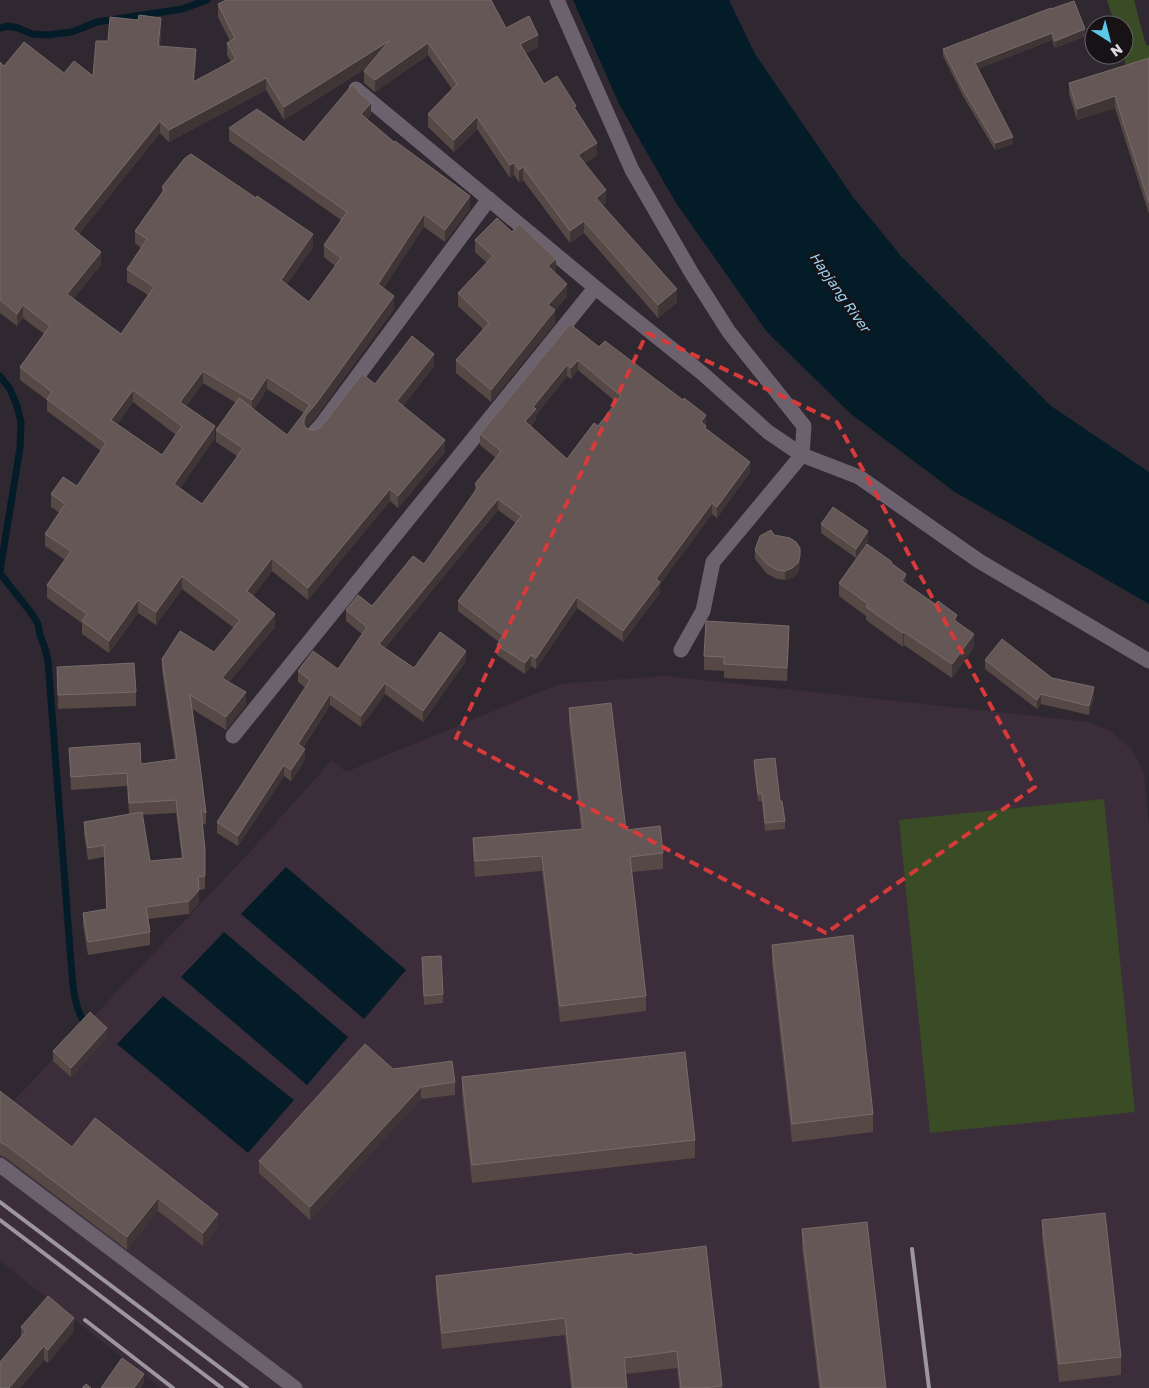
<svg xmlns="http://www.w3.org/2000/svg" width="1149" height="1388" font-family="'Golos Text',sans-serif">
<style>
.industrial{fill:#3c2d3a}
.green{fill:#394c25}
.water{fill:#041c28}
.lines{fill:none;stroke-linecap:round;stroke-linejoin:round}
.stream{stroke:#041c28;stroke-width:7}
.minor{stroke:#6b626d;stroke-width:15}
.rail{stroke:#9c969d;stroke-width:4}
.wall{fill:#554845;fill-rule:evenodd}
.shaded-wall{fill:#403536}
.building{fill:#645755;stroke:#776c6a;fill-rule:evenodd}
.marked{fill:none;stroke:#d73a3a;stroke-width:4;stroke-dasharray:10 6;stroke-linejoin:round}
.labels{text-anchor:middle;stroke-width:5;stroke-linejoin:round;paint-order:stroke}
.water-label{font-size:14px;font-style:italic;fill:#9cd6f7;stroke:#161216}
</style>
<rect width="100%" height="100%" fill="#302831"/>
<polygon class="industrial" points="665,676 1089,722 1112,732 1132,750 1144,774 1149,826 1149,1388 161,1388 0,1261 0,1115 249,853 332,760 346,772 559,684"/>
<g class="green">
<polygon points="1107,0 1134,0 1145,42 1147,46 1149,45 1149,64 1126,65 1123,55 1124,25 1115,25"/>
<polygon points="1104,799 1135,1112 930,1133 899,820"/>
</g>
<g class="water">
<polygon points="573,0 729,0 755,54 853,197 901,256 1051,406 1149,472 1149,604 955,492 851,414 767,332 676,203 619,104"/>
<polygon points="286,867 406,970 364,1019 241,914"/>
<polygon points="224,932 348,1037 307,1085 181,977"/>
<polygon points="163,996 294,1100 248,1153 117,1044"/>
</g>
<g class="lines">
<g class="stream">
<polyline points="0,28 8,26 18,28 32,34 47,35 72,32 97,22 182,9 207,0"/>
<polyline points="0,376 10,389 17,406 21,422 20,448 0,571"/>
<path d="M0 572 2 576 32 614 38 624 40 635 45 648 48 661 71 963C73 982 73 1003 83 1020"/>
</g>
<g class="minor">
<polyline points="557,0 632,170 691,272 729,332 804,426 802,455 713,562 703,611 681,650"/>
<polyline points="356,89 602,293 702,373 768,432 802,455 859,477 979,561 1149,661"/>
<polyline points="313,434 322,424 489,199"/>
<polyline points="233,736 595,288"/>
<polyline points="0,1165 295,1388"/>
</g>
<g class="rail">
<polyline points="0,1202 247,1388"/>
<polyline points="0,1220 222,1388"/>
<polyline points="912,1249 929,1388"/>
<polyline points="85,1320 173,1388"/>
</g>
</g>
<g class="wall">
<path d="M218 4 506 28 538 47 526 53 544 84 576 110 597 155 585 163 606 203 603 205 677 302 658 318 584 233 570 243 523 180 519 182 514 175 510 178 477 129 454 152 428 127V114L452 89 428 55 375 92 364 83V71L366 68 284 120 266 90 169 142 160 133 79 234 101 265 73 299 121 334 148 295 127 282V269L141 248 135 243V231L162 192V187L313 247 286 285 309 302 335 266 324 257V245L341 220 229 141V128L304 142 359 93 371 115 367 119 470 209 445 242 424 227 383 288 394 309 315 418 306 428 311 430H315L320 428 375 384 434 366 403 406 445 452 398 508 390 501 308 600 272 571 253 596 275 627 229 682 246 705 226 730 192 709 206 813V825L202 823 205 849V889L199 890V903L189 914 148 919 150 932V945L88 955 83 925V913L106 909 104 857 88 860 84 834V822L129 814 127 786 71 790 69 748 141 764 175 759 162 671V659L214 652 234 628 182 589 156 625 138 613 109 653 82 634V623L47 598V585L65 560 45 546V534L60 513 51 507V494L77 486 101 451 47 411V400L20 380V367L44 334 23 318 17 326 0 313V62L4 66 93 76 108 41 161 30 160 46 196 62 194 82 231 62 227 55V43L230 41 218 17ZM203 383 236 403 216 430V442L237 456V458L202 504 180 488 215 438 186 406ZM267 389 304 413 287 435 254 410ZM133 402 176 435 162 455 117 424ZM176 813 182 858 150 861 142 815Z"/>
<polygon points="1051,9 1085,36 1055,48 1052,40 978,69 1013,144 995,150 964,98 943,56 943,49"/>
<polygon points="1149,58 1149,214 1115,108 1077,120 1069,94 1069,83"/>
<polygon points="475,240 556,271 554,272 567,297 555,310 555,323 491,402 456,373 456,360 483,329 458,306 458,293 487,263 475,252"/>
<path d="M570 324 599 347 706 415V429L750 472 717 518 712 514 660 584V593L623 642 577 608 536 669 531 666 525 674 497 655V645L499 642 458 611V601L516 523 498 510 385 648 414 668 466 661 423 722 385 694 361 727 330 705 303 748 305 760 291 781 284 776 238 846 217 833V822L306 688 298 682V671L338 669 362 634 346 621V610L372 606 424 564 475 492V484L496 458 480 445V434ZM578 370 616 402 598 426 567 459 531 426 536 419V415L567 376 571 379Z"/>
<polygon points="821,524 868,541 856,558 821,533"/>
<polygon points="774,535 800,565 798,573 792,578 785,580 777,579 767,574 755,559 755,550"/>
<polygon points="892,564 906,584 957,622 974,647 952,678 904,645 903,647 866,620 866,616 839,596 839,583"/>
<polygon points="789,640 787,681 724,678 724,671 704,670 704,656"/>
<polygon points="985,660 1094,697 1089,715 1041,704 1037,709 985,669"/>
<polygon points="57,667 136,692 136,706 58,709"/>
<polygon points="569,708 626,830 663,853 663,869 632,872 646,996 646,1011 560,1022 542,871 475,877 473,854 473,838 581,829 569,724"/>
<polygon points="754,760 785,821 785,829 765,831 762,801 758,801 754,768"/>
<polygon points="772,945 873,1114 873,1132 792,1142 772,963"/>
<polygon points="422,957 443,994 443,1003 424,1005"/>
<polygon points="107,1037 71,1077 53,1061 53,1051"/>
<polygon points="393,1069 455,1082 455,1095 421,1099 310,1220 259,1173 259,1161"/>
<polygon points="462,1077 695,1140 695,1158 472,1183 462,1095"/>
<polygon points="0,1091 72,1147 218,1227 203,1246 158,1211 127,1250 6,1158 0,1155"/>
<polygon points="1042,1220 1121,1357 1121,1375 1059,1382 1042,1238"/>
<polygon points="802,1229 886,1388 819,1388 802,1247"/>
<polygon points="633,1255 722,1386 722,1388 679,1388 677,1368 626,1374 627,1388 571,1388 565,1335 442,1349 436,1292 436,1276"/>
<polygon points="21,1327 74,1331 48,1363 44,1360 20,1388 0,1388 21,1336"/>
</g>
<g class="shaded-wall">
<polygon points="161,18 161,30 158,59 158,46"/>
<polygon points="1085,29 1085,36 1055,48 1055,41"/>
<polygon points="1052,33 1052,40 975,70 975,63"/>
<polygon points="538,35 538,47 520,56 520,44"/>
<polygon points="389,41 389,54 284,120 284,107"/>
<polygon points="428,43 428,55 375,92 375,80"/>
<polygon points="196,49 196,62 193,95 193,82"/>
<polygon points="266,78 266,90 169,142 169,130"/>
<polygon points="1115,96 1115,108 1077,120 1077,109"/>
<polygon points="371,103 371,115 361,127 361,114"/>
<polygon points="477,117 477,129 454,152 454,140"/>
<polygon points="160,121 160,133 73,242 73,229"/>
<polygon points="1013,137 1013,144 995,150 995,143"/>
<polygon points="597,143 597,155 578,167 578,155"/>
<polygon points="514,163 514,175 510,178 510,165"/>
<polygon points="523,167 523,180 519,182 519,170"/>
<polygon points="606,190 606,203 596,210 596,198"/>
<polygon points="470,196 470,209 445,242 445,230"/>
<polygon points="424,214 424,227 378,297 378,284"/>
<polygon points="584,221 584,233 570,243 570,231"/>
<polygon points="313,234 313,247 281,293 281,280"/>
<polygon points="101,252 101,265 67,306 67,294"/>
<polygon points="556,259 556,271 548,279 548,266"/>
<polygon points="567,284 567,297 548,317 548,305"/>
<polygon points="677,289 677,302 658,318 658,305"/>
<polygon points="394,296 394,309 315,418 306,428 304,433 304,420 306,415"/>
<polygon points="23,305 23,318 17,326 17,314"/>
<polygon points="555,310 555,323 491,402 491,390"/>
<polygon points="434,354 434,366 397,413 397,401"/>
<polygon points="578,360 578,370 571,379 571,368"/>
<polygon points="567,365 567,376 536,415 536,419 525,432 525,421 533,407"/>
<polygon points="203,371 203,383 180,415 180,402"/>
<polygon points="267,377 267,389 252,413 252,400"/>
<polygon points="133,390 133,402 111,433 111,420"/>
<polygon points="706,415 706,436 701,422"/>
<polygon points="215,426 215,438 174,497 174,484"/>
<polygon points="445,440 445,452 398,508 398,496"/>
<polygon points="750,462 750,472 717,518 717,507"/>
<polygon points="390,489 390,501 308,600 308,588"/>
<polygon points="498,499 498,510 379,655 379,644"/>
<polygon points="712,503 712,514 660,584 660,593 623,642 623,631 656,579"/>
<polygon points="868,531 868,541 856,558 856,549"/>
<polygon points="800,556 800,565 798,573 792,578 785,580 785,571"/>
<polygon points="272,558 272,571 247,604 247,591"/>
<polygon points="906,574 906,588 902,581"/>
<polygon points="182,576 182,589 156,625 156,612"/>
<polygon points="577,597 577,608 536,669 536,658"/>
<polygon points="138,600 138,613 109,653 109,641"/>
<polygon points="275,614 275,627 222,690 222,678"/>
<polygon points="957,615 957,628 954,620"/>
<polygon points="789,626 789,640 787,681 787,668"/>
<polygon points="904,632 904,645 903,647 903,633"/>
<polygon points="974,634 974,647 952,678 952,664"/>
<polygon points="466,651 466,661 423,722 423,711"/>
<polygon points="531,655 531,666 525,674 525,663"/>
<polygon points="385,683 385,694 361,727 361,716"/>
<polygon points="1094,687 1094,697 1089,715 1089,706"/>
<polygon points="246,692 246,705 226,730 226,717"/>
<polygon points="330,694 330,705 298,755 298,744"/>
<polygon points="1041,694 1041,704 1037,709 1037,700"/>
<polygon points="305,749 305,760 291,781 291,770"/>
<polygon points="284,765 284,776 238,846 238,836"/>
<polygon points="199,890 199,903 189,914 189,901"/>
<polygon points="107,1028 107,1037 71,1077 71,1068"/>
<polygon points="421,1087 421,1099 310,1220 310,1207"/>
<polygon points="158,1198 158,1211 127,1250 127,1237"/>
<polygon points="218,1214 218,1227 203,1246 203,1233"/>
<polygon points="74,1318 74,1331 48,1363 48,1350"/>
<polygon points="44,1346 44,1360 20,1388 9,1388"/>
<polygon points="144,1374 144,1383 141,1388 134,1388"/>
</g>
<g class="building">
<path d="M226 0H491L506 28 529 16 538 35 520 44 544 84 557 76 576 106 574 107 597 143 578 155 606 190 596 198 677 289 658 305 584 221 570 231 523 167 519 170 514 163 510 165 477 117 454 140 428 114 457 84 428 43 375 80 364 71 389 41 284 107 266 78 169 130 160 121 73 229 101 252 67 294 121 334 154 287 127 269 147 239 135 231 165 189 162 187 184 159 191 154 256 198 257 196 313 234 281 280 309 302 341 258 324 245 347 212 229 128 257 109 304 142 352 85 359 91 358 92 371 103 361 114 394 142 395 141 470 196 445 230 424 214 378 284 394 296 315 405 306 415 304 420V425L306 428 311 430H315L320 428 329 417 362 374 375 384 412 336 434 354 397 401 445 440 398 496 390 489 308 588 272 558 247 591 275 614 222 678 246 692 226 717 190 695 200 765 206 813 201 810 205 849V876L198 877 199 890 189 901 146 907 150 932 88 942 83 913 107 909 104 845 88 848 84 822 142 812 150 861 183 858 176 800 129 803 127 773 71 777 69 748 140 743 141 764 177 759 162 659 180 631 214 652 240 620 182 576 156 612 138 600 109 641 82 621 87 614 47 585 71 551 45 534 65 504 51 494 63 477 77 486 106 443 47 399 52 392 20 367 50 326 23 305 17 314 0 300V62L4 66 24 42 64 73 74 61 93 76 96 41H108L110 17 138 20 139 15 161 18 158 46 196 49 193 82 236 59 227 43 235 38 218 4ZM203 371 252 400 267 377 310 405 287 435 239 398 216 430 243 448 237 456V457L202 504 174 484 215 426 180 402ZM133 390 182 426 162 455 111 420Z"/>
<polygon points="1074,1 1085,29 1055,41 1052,33 975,63 1013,137 995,143 964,91 943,49 1051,8 1051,9"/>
<polygon points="1149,58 1149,203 1115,96 1077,109 1069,83"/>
<polygon points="497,218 512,232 519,224 556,259 548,266 567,284 548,305 555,310 491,390 456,360 489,323 458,293 493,256 475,240"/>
<path d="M570 324 599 347 605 341 683 400 684 398 706 415 701 422 706 426 705 428 750 462 717 507 712 503 656 579 660 582 623 631 577 597 536 658 531 655 525 663 497 645 503 635 458 601 521 516 498 499 379 644 414 668 440 632 466 651 423 711 385 683 361 716 330 694 298 744 305 749 291 770 284 765 238 836 217 822 310 680 298 671 313 651 338 669 367 627 346 610 358 595 372 606 413 556 424 564 478 487 475 484 501 451 480 434ZM578 360 621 396 598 426 594 423 567 459 525 421 536 409 533 407 567 365 571 368Z"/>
<polygon points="833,507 868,531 856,549 821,524"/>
<polygon points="771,530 774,535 790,538 796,542 800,548 800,556 798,563 792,568 785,571 777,570 767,564 755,550 760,536"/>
<polygon points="867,544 892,562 891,563 906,574 902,581 935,604 938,601 957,615 954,620 974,634 952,664 904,632 903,633 866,607 868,604 839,583"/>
<polygon points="706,621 789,626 787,668 724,664 724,657 704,656"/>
<polygon points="1002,639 1052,678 1094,687 1089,706 1041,694 1037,700 985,660"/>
<polygon points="134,663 136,692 58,695 57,667"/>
<polygon points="611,703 626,830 660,826 663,853 630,857 646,996 560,1006 542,856 475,861 473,838 583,829 569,708"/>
<polygon points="775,758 780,801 782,801 785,821 765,823 762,793 758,794 754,760"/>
<polygon points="853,935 873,1114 792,1124 772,945"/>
<polygon points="441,956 443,994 424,996 422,957"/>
<polygon points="90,1012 107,1028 71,1068 53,1051"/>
<polygon points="365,1044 393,1069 452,1061 455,1082 421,1087 310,1207 259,1161"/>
<polygon points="685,1052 695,1140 472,1165 462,1077"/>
<polygon points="0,1091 72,1147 95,1118 218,1214 203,1233 158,1198 127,1237 6,1145 0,1142"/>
<polygon points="1105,1213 1121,1357 1059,1364 1042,1220"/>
<polygon points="867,1222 886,1388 821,1388 802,1229"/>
<polygon points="706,1246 722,1386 702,1388 681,1388 677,1351 624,1358 627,1388 573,1388 565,1318 442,1333 436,1276 632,1253 633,1255"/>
<polygon points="48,1296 74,1318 48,1350 44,1346 9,1388 0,1388 0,1362 26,1331 21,1327"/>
<polygon points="122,1358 144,1374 134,1388 101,1388"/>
<polygon points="86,1384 91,1388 82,1388"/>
</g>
<path class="marked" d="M647 333 837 422 1035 787 826 933 456 738Z"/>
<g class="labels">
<g class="water-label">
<text transform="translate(840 292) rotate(55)" y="5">Hapjang River</text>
</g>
</g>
<g transform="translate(1109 40) rotate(144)"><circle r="24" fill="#161216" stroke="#666166"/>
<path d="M0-4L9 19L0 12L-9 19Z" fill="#5cc7e8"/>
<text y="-8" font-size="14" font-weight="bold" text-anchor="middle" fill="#ddd8de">N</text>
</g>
</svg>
